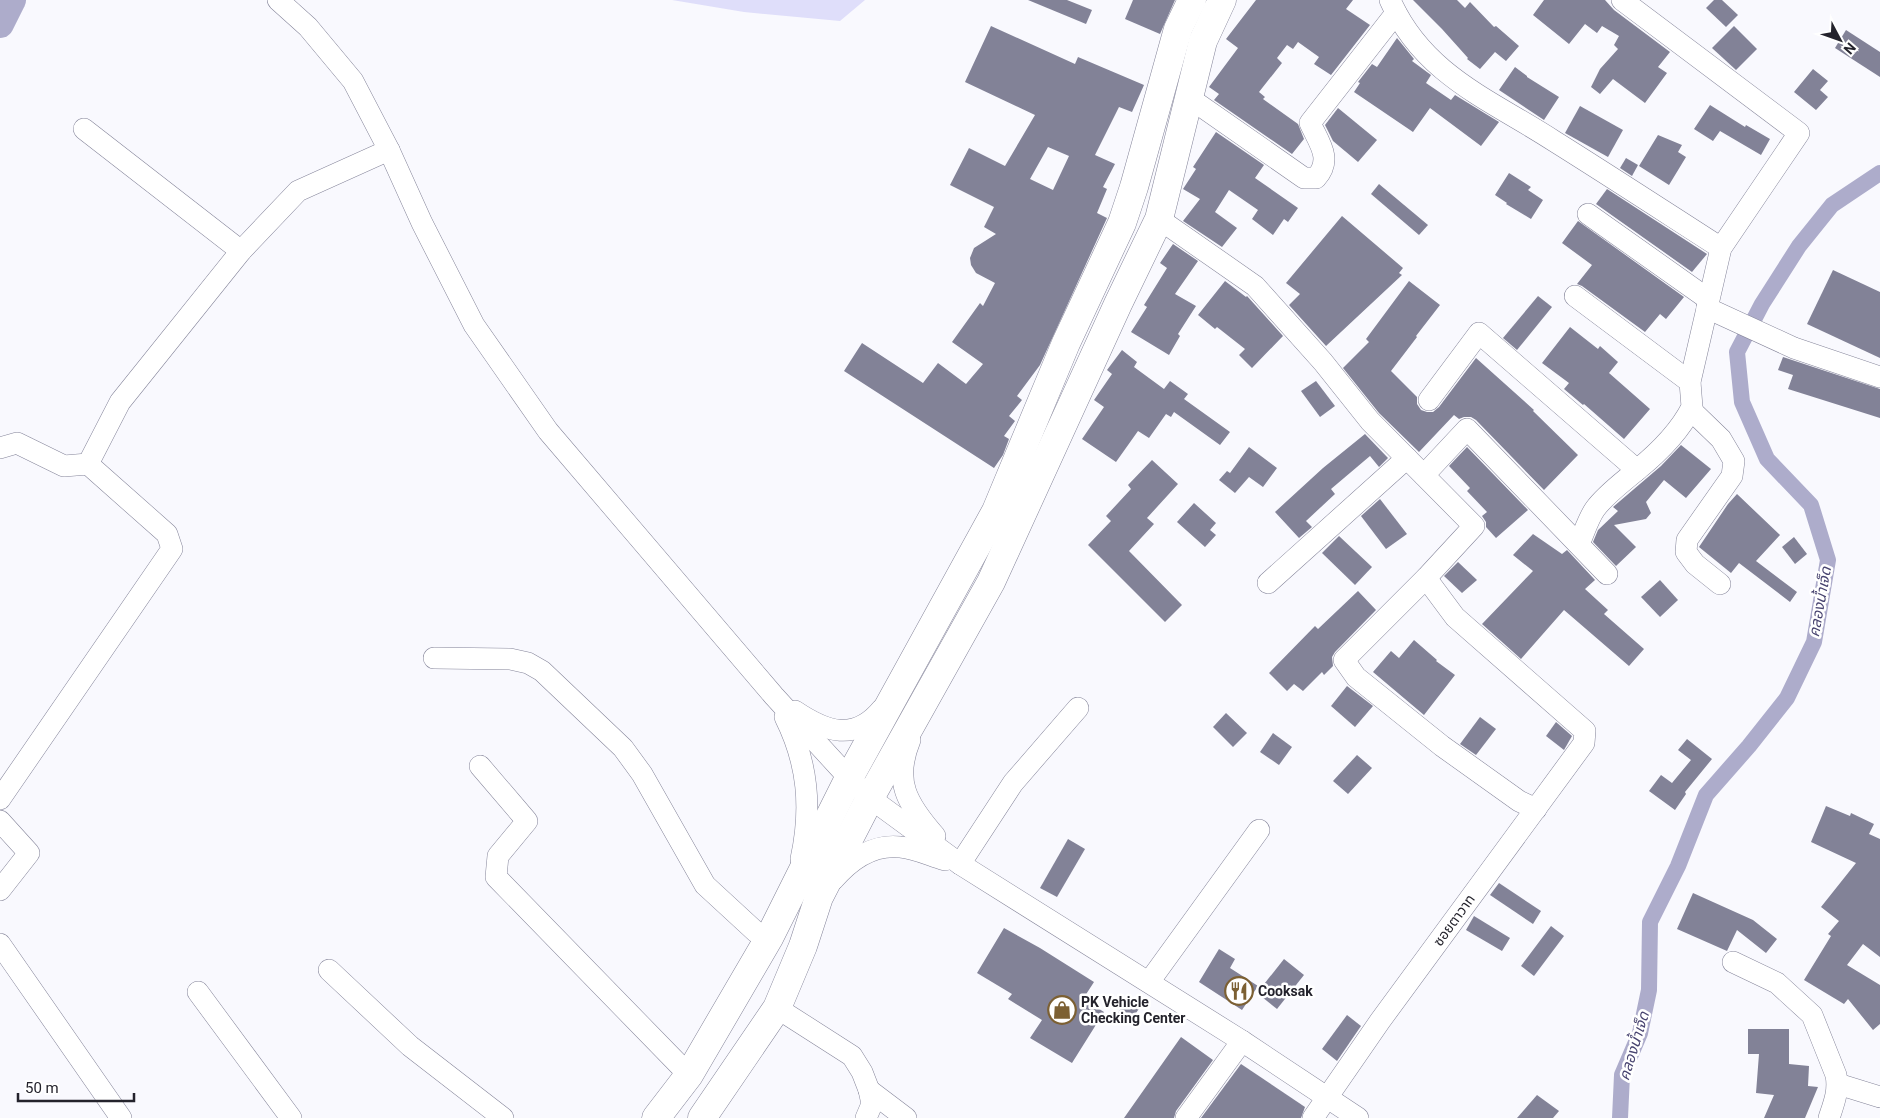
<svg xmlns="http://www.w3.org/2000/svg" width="1880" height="1118" font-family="Roboto,'Noto Sans Thai',sans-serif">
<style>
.green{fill:#dfdefa}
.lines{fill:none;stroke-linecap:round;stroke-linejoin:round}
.canal{stroke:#adaccb;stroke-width:16}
.river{stroke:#adaccb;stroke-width:28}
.building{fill:#828297;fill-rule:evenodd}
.minor-casing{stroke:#85859a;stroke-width:22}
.major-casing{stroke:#85859a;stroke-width:29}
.minor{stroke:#fff;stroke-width:21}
.major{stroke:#fff;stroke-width:28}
.labels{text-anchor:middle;stroke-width:5;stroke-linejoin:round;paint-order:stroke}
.street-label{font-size:14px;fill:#24232c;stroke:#fff}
.poi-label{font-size:14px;font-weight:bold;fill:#24232c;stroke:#fff;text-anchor:start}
.water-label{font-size:15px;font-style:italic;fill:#484470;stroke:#fff}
</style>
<rect width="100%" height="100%" fill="#f9f9fe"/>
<polygon class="green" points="672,0 865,0 840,21 744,12"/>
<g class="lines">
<polyline class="canal" points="1620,1118 1622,1075 1640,1033 1649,990 1650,922 1678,866 1706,795 1749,746 1787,698 1814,642 1828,560 1811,505 1767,459 1742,402 1737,352 1762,304 1799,246 1832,205 1880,173"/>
<polyline class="river" points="0,24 12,0"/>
</g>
<g class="building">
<polygon points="1028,0 1067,0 1092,10 1086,24"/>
<polygon points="1133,0 1175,0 1160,34 1125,19"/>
<polygon points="1256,0 1353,0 1346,9 1370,25 1331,75 1314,64 1319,57 1298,42 1293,49 1287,45 1277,58 1282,63 1259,92 1265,97 1263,99 1298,124 1304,139 1292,154 1214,100 1219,94 1209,87 1238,48 1226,39"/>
<polygon points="1413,0 1457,0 1465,8 1470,2 1494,27 1496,26 1519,46 1506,61 1495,52 1480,69 1467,59 1468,58 1442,29"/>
<polygon points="1544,0 1605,0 1614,10 1670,52 1658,67 1667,73 1645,103 1613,79 1600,94 1591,87 1600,69 1618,49 1614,45 1619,36 1602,26 1597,33 1585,24 1569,44 1533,15"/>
<polygon points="1714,0 1722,0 1738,15 1726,27 1706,8"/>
<path d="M991 26 1075 64 1078 57 1144 85 1132 112 1119 107 1095 155 1115 164 1103 187 1107 189 1097 213 1107 218 1040 365 1017 396 1022 400 1009 416 1015 421 1004 436 1009 439 1003 455 994 468 844 371 862 343 923 383 938 363 966 384 983 364 952 342 980 303 983 306 995 283 976 273 971 265 970 258 974 248 996 234 984 227 994 207 950 185 969 148 1005 166 1035 115 965 82ZM1048 147 1069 156 1053 190 1030 179Z"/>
<polygon points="1734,26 1757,49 1736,70 1712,48"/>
<polygon points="1846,30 1880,52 1880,77 1835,48"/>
<polygon points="1397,38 1414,59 1412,61 1431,75 1426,83 1451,100 1455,95 1499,122 1481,146 1430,108 1413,132 1354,92 1360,83 1358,82 1372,64 1377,67"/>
<polygon points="1515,67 1527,76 1527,77 1559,97 1544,120 1499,90"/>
<polygon points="1813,69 1828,81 1820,90 1828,97 1816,110 1794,92"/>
<polygon points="1710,105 1745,127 1746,125 1770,139 1761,155 1720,131 1713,141 1694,129"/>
<polygon points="1580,106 1623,130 1608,157 1565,133"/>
<polygon points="1338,108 1377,140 1358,162 1333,141 1325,125"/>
<polygon points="1216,132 1264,165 1255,178 1298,208 1288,222 1284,219 1273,235 1252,219 1258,210 1229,190 1215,212 1237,228 1222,247 1183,221 1200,199 1183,189 1196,169 1193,167"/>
<polygon points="1658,135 1682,145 1678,152 1686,157 1669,185 1639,166"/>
<polygon points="1626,158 1638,165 1632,176 1620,168"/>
<polygon points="1509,173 1531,187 1528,190 1543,200 1531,219 1506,204 1507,203 1495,195"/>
<polygon points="1379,184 1428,225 1419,235 1371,194"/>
<polygon points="1607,189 1707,254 1692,272 1596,204"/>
<polygon points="1342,216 1403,268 1399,273 1402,275 1326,346 1289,305 1300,294 1286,283"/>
<polygon points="1578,221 1684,297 1666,319 1660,314 1645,332 1582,286 1577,284 1592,265 1562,243"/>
<polygon points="1173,244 1198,261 1175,294 1196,306 1178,334 1180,336 1169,355 1131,332 1147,307 1144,305 1167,268 1160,263"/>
<polygon points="1833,270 1880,292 1880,358 1807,324"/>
<polygon points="1225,281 1246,297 1247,296 1283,336 1252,368 1239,355 1245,349 1217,327 1215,329 1198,315"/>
<polygon points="1409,281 1440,305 1416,336 1417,337 1391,371 1417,397 1417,404 1421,410 1427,412 1433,412 1439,407 1476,358 1534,410 1533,411 1578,455 1544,490 1476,420 1471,417 1464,417 1459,419 1454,415 1419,452 1379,413 1343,368 1369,342 1366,339"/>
<polygon points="1538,296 1552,307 1517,350 1503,338"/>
<polygon points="1570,327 1598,349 1600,346 1618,362 1609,373 1650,409 1624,439 1584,404 1583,405 1564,389 1569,383 1542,363"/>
<polygon points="1122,350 1137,362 1134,367 1164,389 1170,381 1188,394 1184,399 1230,432 1220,445 1174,412 1171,417 1166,414 1149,438 1138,431 1116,462 1082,439 1104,407 1094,400 1112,374 1107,370"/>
<polygon points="1783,357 1880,389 1880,418 1788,389 1793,375 1778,370"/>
<polygon points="1316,381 1335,406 1320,417 1301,391"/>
<polygon points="1365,434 1388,458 1379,467 1370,456 1331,489 1335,494 1306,521 1312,527 1299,538 1275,512 1323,468"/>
<polygon points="1681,445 1711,469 1686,498 1664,480 1646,502 1651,513 1646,519 1614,525 1636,547 1616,566 1593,542 1598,530 1618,511 1613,507 1661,466"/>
<polygon points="1249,447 1277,468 1263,487 1249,477 1235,493 1219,480 1227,471 1230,473"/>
<polygon points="1467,447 1528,510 1496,538 1486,527 1486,522 1482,516 1487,512 1467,491 1470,488 1449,466"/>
<polygon points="1152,460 1178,484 1147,518 1154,524 1129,551 1182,605 1165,622 1088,545 1111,521 1106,516 1131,489 1128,485"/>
<polygon points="1737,494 1780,535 1756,561 1797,592 1790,602 1739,563 1731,573 1699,547 1728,504"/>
<polygon points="1380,499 1407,534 1386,549 1361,516"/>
<polygon points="1194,503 1216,523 1210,530 1216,535 1205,547 1177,522"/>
<polygon points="1533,534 1562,554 1567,550 1595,580 1585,589 1608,610 1604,614 1644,649 1629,666 1564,610 1521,659 1482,624 1533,571 1513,555"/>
<polygon points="1339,536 1372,567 1355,585 1322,553"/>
<polygon points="1794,537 1807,554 1795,564 1782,547"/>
<polygon points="1458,562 1477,580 1462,593 1444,576"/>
<polygon points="1660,580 1678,600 1660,617 1641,597"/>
<polygon points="1358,591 1376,610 1335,652 1332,657 1333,666 1324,675 1322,672 1303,691 1294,684 1287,691 1269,673 1315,626 1318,629"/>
<polygon points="1414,640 1437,660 1436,661 1455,675 1424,715 1373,672 1391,651 1399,658"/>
<polygon points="1347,686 1373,706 1355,727 1331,706"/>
<polygon points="1226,713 1247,733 1233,747 1213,727"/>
<polygon points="1480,717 1496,729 1476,755 1460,744"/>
<polygon points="1556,722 1572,736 1564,750 1546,736"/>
<polygon points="1273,733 1292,747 1279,765 1260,752"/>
<polygon points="1687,739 1712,759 1685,792 1686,794 1675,810 1649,791 1661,775 1672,783 1691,760 1678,750"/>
<polygon points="1357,755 1372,768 1348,794 1333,781"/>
<polygon points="1826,806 1850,816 1851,813 1874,824 1869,834 1880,839 1880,957 1863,944 1847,965 1880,985 1880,1024 1873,1030 1848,999 1844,1004 1804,980 1831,936 1828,934 1839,921 1821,907 1856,863 1811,842"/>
<polygon points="1068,839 1085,849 1057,897 1040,888"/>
<polygon points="1499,883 1541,911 1533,924 1490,895"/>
<polygon points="1693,893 1753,920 1777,939 1766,953 1737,930 1727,951 1677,929"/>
<polygon points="1474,916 1510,938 1502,951 1466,930"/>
<polygon points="1551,926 1564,936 1534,976 1521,966"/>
<polygon points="1004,928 1040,948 1094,982 1083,999 1104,1012 1072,1063 1030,1038 1042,1020 1008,999 1012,994 977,973"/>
<polygon points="1219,949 1235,959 1230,968 1258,986 1242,1010 1199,982"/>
<polygon points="1284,959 1304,975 1277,1009 1257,993"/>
<polygon points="1129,997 1141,1006 1128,1024 1116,1016"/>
<polygon points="1347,1015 1361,1026 1337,1061 1322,1049"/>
<polygon points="1748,1029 1789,1029 1789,1064 1809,1066 1808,1086 1818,1087 1805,1118 1764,1118 1774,1095 1756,1093 1759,1054 1748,1054"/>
<polygon points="1181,1037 1213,1060 1176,1111 1174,1118 1124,1118"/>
<polygon points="1241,1064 1305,1107 1301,1118 1201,1118"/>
<polygon points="1537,1095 1559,1111 1553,1118 1517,1118"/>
</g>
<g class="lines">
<defs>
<g id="minor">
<polyline points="278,0 308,27 353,81 389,150 422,223 474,325 548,431 774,696 849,778 870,798 960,864 1242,1041 1358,1118"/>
<path d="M1390 0C1423 75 1491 100 1554 141 1610 176 1665 212 1721 248"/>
<path d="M1188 97 1304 178H1316C1333 159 1319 143 1310 123L1396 13"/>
<polyline points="84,129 241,251"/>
<polyline points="1588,214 1708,299"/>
<polyline points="1159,219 1255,286 1323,362 1370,421 1474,526 1426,578 1344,660 1356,677 1442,746 1519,801 1536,809"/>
<polyline points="1575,296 1690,382"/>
<polyline points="1707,308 1794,348 1880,377"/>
<polyline points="1429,400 1479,333 1637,470"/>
<polyline points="1691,410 1721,439 1734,461 1732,476 1687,540 1686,552 1695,564 1720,584"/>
<polyline points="0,448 17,443 64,466 88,464 167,534 172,549 0,799"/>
<polyline points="88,464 120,402 241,251 298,191 389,150"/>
<polyline points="1424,475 1467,429 1607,574"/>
<path d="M1579 544C1584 533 1588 519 1595 509 1606 494 1623 482 1637 470 1658 453 1680 431 1692 407L1690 382 1721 248 1799 133 1622 0"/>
<polyline points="1268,583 1407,458"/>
<polyline points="434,658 510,659 528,663 542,671 623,748 642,774 705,885 756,932 769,938"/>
<path d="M795 711C826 732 855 742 882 709"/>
<path d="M785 717C808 763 812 808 801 859"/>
<path d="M910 740C893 781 907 804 935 836"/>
<polyline points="480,766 527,821 498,856 496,877 689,1075"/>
<polyline points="0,821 29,853 0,890"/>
<polyline points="960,864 1013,783 1078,708"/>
<path d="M833 880C850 860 873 844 900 847 915 848 931 856 945 860"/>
<polyline points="0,944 121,1118"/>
<path d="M1733 962 1777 983 1812 1015 1836 1075C1839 1091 1834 1103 1829 1118"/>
<polyline points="329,970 410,1046 503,1118"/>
<polyline points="1149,982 1259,830"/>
<polyline points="198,992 291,1118"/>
<polyline points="777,1008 852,1056 862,1072 869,1090 872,1104 866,1118"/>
<polyline points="1838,1084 1880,1097"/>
<polyline points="869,1090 906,1118"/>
<polyline points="1186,1118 1242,1041"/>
<polyline points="1313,1118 1380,1021 1584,743 1585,731 1455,617 1426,578"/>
</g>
<g id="major">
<polyline points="656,1118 689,1075 769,938 849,778 996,511 1066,343 1122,223 1134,187 1178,29 1192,0"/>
<polyline points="702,1118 777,1008 803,946 819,897 870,798 991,582 1118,304 1159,219 1203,41 1222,0"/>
</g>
</defs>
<use href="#minor" class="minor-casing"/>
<use href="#major" class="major-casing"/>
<use href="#minor" class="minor"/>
<use href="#major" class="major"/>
</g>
<defs>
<symbol id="restaurant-ring" viewBox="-11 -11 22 22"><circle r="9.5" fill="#fff" stroke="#7c6033" stroke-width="1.5"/><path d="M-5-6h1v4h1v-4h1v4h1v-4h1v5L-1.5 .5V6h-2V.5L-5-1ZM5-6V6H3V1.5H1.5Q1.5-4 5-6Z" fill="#7c6033"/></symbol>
<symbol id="shop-ring" viewBox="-11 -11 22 22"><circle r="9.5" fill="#fff" stroke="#7c6033" stroke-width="1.5"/><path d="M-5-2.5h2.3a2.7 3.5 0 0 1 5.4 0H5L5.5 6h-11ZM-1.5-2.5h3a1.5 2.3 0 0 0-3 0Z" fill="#7c6033"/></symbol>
</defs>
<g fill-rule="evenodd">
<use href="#restaurant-ring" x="1223" y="975" width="32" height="32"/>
<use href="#shop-ring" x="1046" y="994" width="32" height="32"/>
</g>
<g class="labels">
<g class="street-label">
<text transform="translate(1454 920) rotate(-54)" y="5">ซอยตาวาท</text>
</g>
<g class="poi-label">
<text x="1258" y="996">Cooksak</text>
<text x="1081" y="1007">PK Vehicle<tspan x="1081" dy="16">Checking Center</tspan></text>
</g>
<g class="water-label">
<text transform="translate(1820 602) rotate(-80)" y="5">คลองน้ำเจ็ด</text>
<text transform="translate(1634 1046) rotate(-73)" y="5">คลองน้ำเจ็ด</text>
</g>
</g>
<g transform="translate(1840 40) rotate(131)" stroke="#ffffff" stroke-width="4" paint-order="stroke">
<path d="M0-4L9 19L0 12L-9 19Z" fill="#24232c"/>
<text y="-8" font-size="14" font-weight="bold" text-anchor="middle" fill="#24232c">N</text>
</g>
<path d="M18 1093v8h116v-8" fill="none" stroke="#24232c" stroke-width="2.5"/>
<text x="25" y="1093" font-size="15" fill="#24232c" stroke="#ffffff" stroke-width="4" paint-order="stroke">50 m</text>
</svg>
